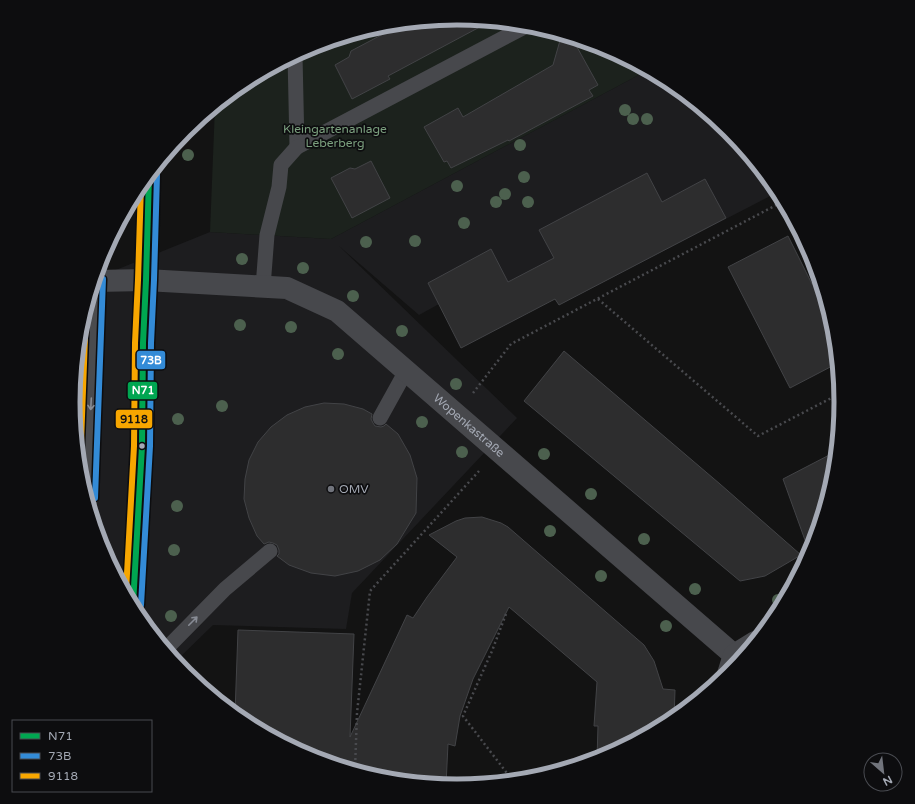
<svg xmlns="http://www.w3.org/2000/svg" width="915" height="804" font-family="'Varela Round',sans-serif">
<style>
.built{fill:#1d1d1f}
.green{fill:#1c221d}
.building{fill:#2d2d2e;stroke:#424346}
.lines{fill:none;stroke-linecap:round;stroke-linejoin:round}
.path{stroke:#494a4e;stroke-width:2.5;stroke-dasharray:2 3;stroke-linecap:butt}
.service{stroke:#47484c;stroke-width:15}
.minor{stroke:#47484c;stroke-width:22}
.primary{stroke:#4a4b4e;stroke-width:22}
.bus-1-casing{stroke:#0d0d0f;stroke-width:9}
.bus-2-casing{stroke:#0d0d0f;stroke-width:9}
.bus-3-casing{stroke:#0d0d0f;stroke-width:9}
.bus-1{stroke:#00a651;stroke-width:6}
.bus-2{stroke:#338bd7;stroke-width:6}
.bus-3{stroke:#f7a600;stroke-width:6}
.tree{fill:#4c604e}
.oneway{stroke:#898d95}
.oneway2{stroke:#888c95}
.bus-dot{fill:#a4a9b4;stroke:#0d0d0f;stroke-width:1.5}
.poi-dot{fill:#71747c;stroke:#0d0d0f;stroke-width:1.5}
.labels{text-anchor:middle;stroke-width:3.5;stroke-linejoin:round;paint-order:stroke}
.park-label{font-size:12px;fill:#7b9f7e;stroke:#0d0d0f}
.street-label{font-size:12px;fill:#a4a9b4;stroke:#0d0d0f}
.poi-label{font-size:12px;fill:#a4a9b4;stroke:#0d0d0f;text-anchor:start}
.rim{fill:none;stroke:#a4a9b4;stroke-width:5}
.line-badge{stroke:#0d0d0f;stroke-width:1.5}
.badge-label{font-size:11px;text-anchor:middle;font-weight:bold;fill:#fff}
.pale-badge-label{font-size:11px;text-anchor:middle;font-weight:bold;fill:#111}
</style>
<rect width="100%" height="100%" fill="#131313"/>
<polygon class="built" points="648,70 671,83 729,131 778,192 559,305 555,299 461,348 439,304 419,315 339,246 517,418 352,593 346,629 213,625 176,661 138,615 103,549 81,477 74,402 81,327 96,278 210,232 331,239"/>
<polygon class="green" points="458,18 533,25 605,47 648,70 331,239 210,232 215,106 244,83 311,47 383,25"/>
<g class="building">
<polygon points="458,18 491,21 388,76 390,79 352,99 335,65 349,57 351,51 404,23"/>
<polygon points="561,37 577,47 598,85 589,90 593,96 509,141 508,140 451,168 447,161 444,162 424,127 458,108 463,117 553,65"/>
<polygon points="371,161 390,198 352,218 331,178 350,168 355,169"/>
<polygon points="647,173 662,202 705,179 726,218 559,305 555,299 461,348 428,283 491,249 508,282 554,258 539,230"/>
<polygon points="788,236 812,284 821,283 834,327 838,363 790,388 728,267"/>
<polygon points="564,351 720,484 801,555 765,576 740,581 524,401"/>
<polygon points="324,403 344,404 363,409 372,414 371,419 373,423 375,426 381,427 384,426 386,424 398,434 410,455 417,478 416,513 397,544 380,560 358,571 335,576 311,573 289,565 277,556 279,554 279,550 277,545 273,543 269,542 264,544 257,536 249,518 244,499 245,479 249,460 258,442 271,427 287,415 305,407"/>
<polygon points="837,451 834,477 812,549 810,554 783,479"/>
<polygon points="482,517 501,523 508,527 644,645 654,661 663,689 675,690 674,719 671,721 604,757 597,759 598,726 594,726 597,682 509,607 473,679 460,716 455,746 448,744 446,785 382,779 372,776 373,770 354,770 310,757 244,721 235,714 238,630 354,634 350,737 407,615 413,618 427,597 457,557 429,535 456,521 465,518"/>
</g>
<g class="lines">
<g class="path">
<polyline points="598,299 758,436 841,393"/>
<polyline points="473,393 511,344 784,201"/>
<polyline points="506,614 492,651 463,716 513,781"/>
<polyline points="355,770 357,713 370,591 479,471"/>
</g>
<g class="service">
<polyline points="295,55 297,147 528,25"/>
<polyline points="263,287 267,235 279,187 281,165 297,147"/>
<polyline points="380,418 406,371"/>
<polyline points="166,649 225,589 270,551"/>
</g>
<g class="minor">
<path id="s1" d="M95 281 146 280 287 288 337 311 734 655"/>
<polyline points="728,674 734,655 755,642"/>
</g>
<g class="primary">
<polyline points="87,498 95,279"/>
<polyline points="133,605 142,446 143,343 146,280 149,175"/>
</g>
<defs>
<polyline id="bus-1" points="133,605 142,446 143,343 146,280 149,176"/>
<g id="bus-2">
<polyline points="95,498 103,279"/>
<polyline points="141,605 150,446 151,343 154,280 157,175"/>
</g>
<g id="bus-3">
<polyline points="80,469 86,311"/>
<polyline points="126,592 134,446 135,343 138,280 141,186"/>
</g>
</defs>
<use href="#bus-1" class="bus-1-casing"/>
<use href="#bus-2" class="bus-2-casing"/>
<use href="#bus-3" class="bus-3-casing"/>
<use href="#bus-1" class="bus-1"/>
<use href="#bus-2" class="bus-2"/>
<use href="#bus-3" class="bus-3"/>
</g>
<g class="tree">
<circle cx="625" cy="110" r="6"/>
<circle cx="633" cy="119" r="6"/>
<circle cx="647" cy="119" r="6"/>
<circle cx="520" cy="145" r="6"/>
<circle cx="188" cy="155" r="6"/>
<circle cx="524" cy="177" r="6"/>
<circle cx="457" cy="186" r="6"/>
<circle cx="505" cy="194" r="6"/>
<circle cx="496" cy="202" r="6"/>
<circle cx="528" cy="202" r="6"/>
<circle cx="464" cy="223" r="6"/>
<circle cx="415" cy="241" r="6"/>
<circle cx="366" cy="242" r="6"/>
<circle cx="242" cy="259" r="6"/>
<circle cx="303" cy="268" r="6"/>
<circle cx="353" cy="296" r="6"/>
<circle cx="240" cy="325" r="6"/>
<circle cx="291" cy="327" r="6"/>
<circle cx="402" cy="331" r="6"/>
<circle cx="338" cy="354" r="6"/>
<circle cx="456" cy="384" r="6"/>
<circle cx="222" cy="406" r="6"/>
<circle cx="178" cy="419" r="6"/>
<circle cx="422" cy="422" r="6"/>
<circle cx="462" cy="452" r="6"/>
<circle cx="544" cy="454" r="6"/>
<circle cx="591" cy="494" r="6"/>
<circle cx="177" cy="506" r="6"/>
<circle cx="550" cy="531" r="6"/>
<circle cx="644" cy="539" r="6"/>
<circle cx="174" cy="550" r="6"/>
<circle cx="601" cy="576" r="6"/>
<circle cx="695" cy="589" r="6"/>
<circle cx="778" cy="600" r="6"/>
<circle cx="171" cy="616" r="6"/>
<circle cx="666" cy="626" r="6"/>
</g>
<defs><path id="oneway-shaft" d="M-6 0H5M1.5-3L5.5 0L1.5 3" fill="none" stroke-width="1.6" stroke-linecap="round" stroke-linejoin="round"/></defs>
<use class="oneway" href="#oneway-shaft" transform="translate(91 404) rotate(93)"/>
<use class="oneway2" href="#oneway-shaft" transform="translate(193 621) rotate(-45)"/>
<circle class="bus-dot" cx="142" cy="446" r="3.5"/>
<circle class="poi-dot" cx="331" cy="489" r="4"/>
<g class="labels">
<g class="park-label">
<text x="335" y="133">Kleingartenanlage<tspan x="335" dy="14">Leberberg</tspan></text>
</g>
<g class="street-label">
<text dy="4" stroke="none"><textPath href="#s1" startOffset="422">Wopenkastraße</textPath></text>
</g>
<g class="poi-label">
<text x="339" y="493">OMV</text>
</g>
</g>
<path d="M0 0H915V804H0ZM80 402a377 377 0 1 1 754 0a377 377 0 1 1-754 0Z" fill="#0d0d0f" fill-rule="evenodd"/>
<path class="rim" d="M80 402a377 377 0 1 1 754 0a377 377 0 1 1-754 0Z"/>
<g class="line-badge">
<rect x="136" y="350" width="30" height="20" rx="4" fill="#338bd7"/>
<rect x="127" y="381" width="31" height="19" rx="4" fill="#00a651"/>
<rect x="115" y="409" width="38" height="20" rx="4" fill="#f7a600"/>
</g>
<g class="badge-label">
<text x="151" y="364">73B</text>
<text x="143" y="394">N71</text>
</g>
<g class="pale-badge-label">
<text x="134" y="423">9118</text>
</g>
<rect x="12" y="720" width="140" height="72" fill="#0d0d0f" stroke="#494b51"/>
<rect x="20" y="733" width="20" height="6" fill="#00a651" stroke="#494b51"/>
<text x="48" y="740" font-size="12" fill="#a4a9b4">N71</text>
<rect x="20" y="753" width="20" height="6" fill="#338bd7" stroke="#494b51"/>
<text x="48" y="760" font-size="12" fill="#a4a9b4">73B</text>
<rect x="20" y="773" width="20" height="6" fill="#f7a600" stroke="#494b51"/>
<text x="48" y="780" font-size="12" fill="#a4a9b4">9118</text>
<g transform="translate(883 772) rotate(152)"><circle r="19" fill="#0d0d0f" stroke="#494b51"/>
<path d="M0-3L7 15L0 10L-7 15Z" fill="#71747c"/>
<text y="-6" font-size="11" font-weight="bold" text-anchor="middle" fill="#a4a9b4">N</text>
</g>
</svg>
